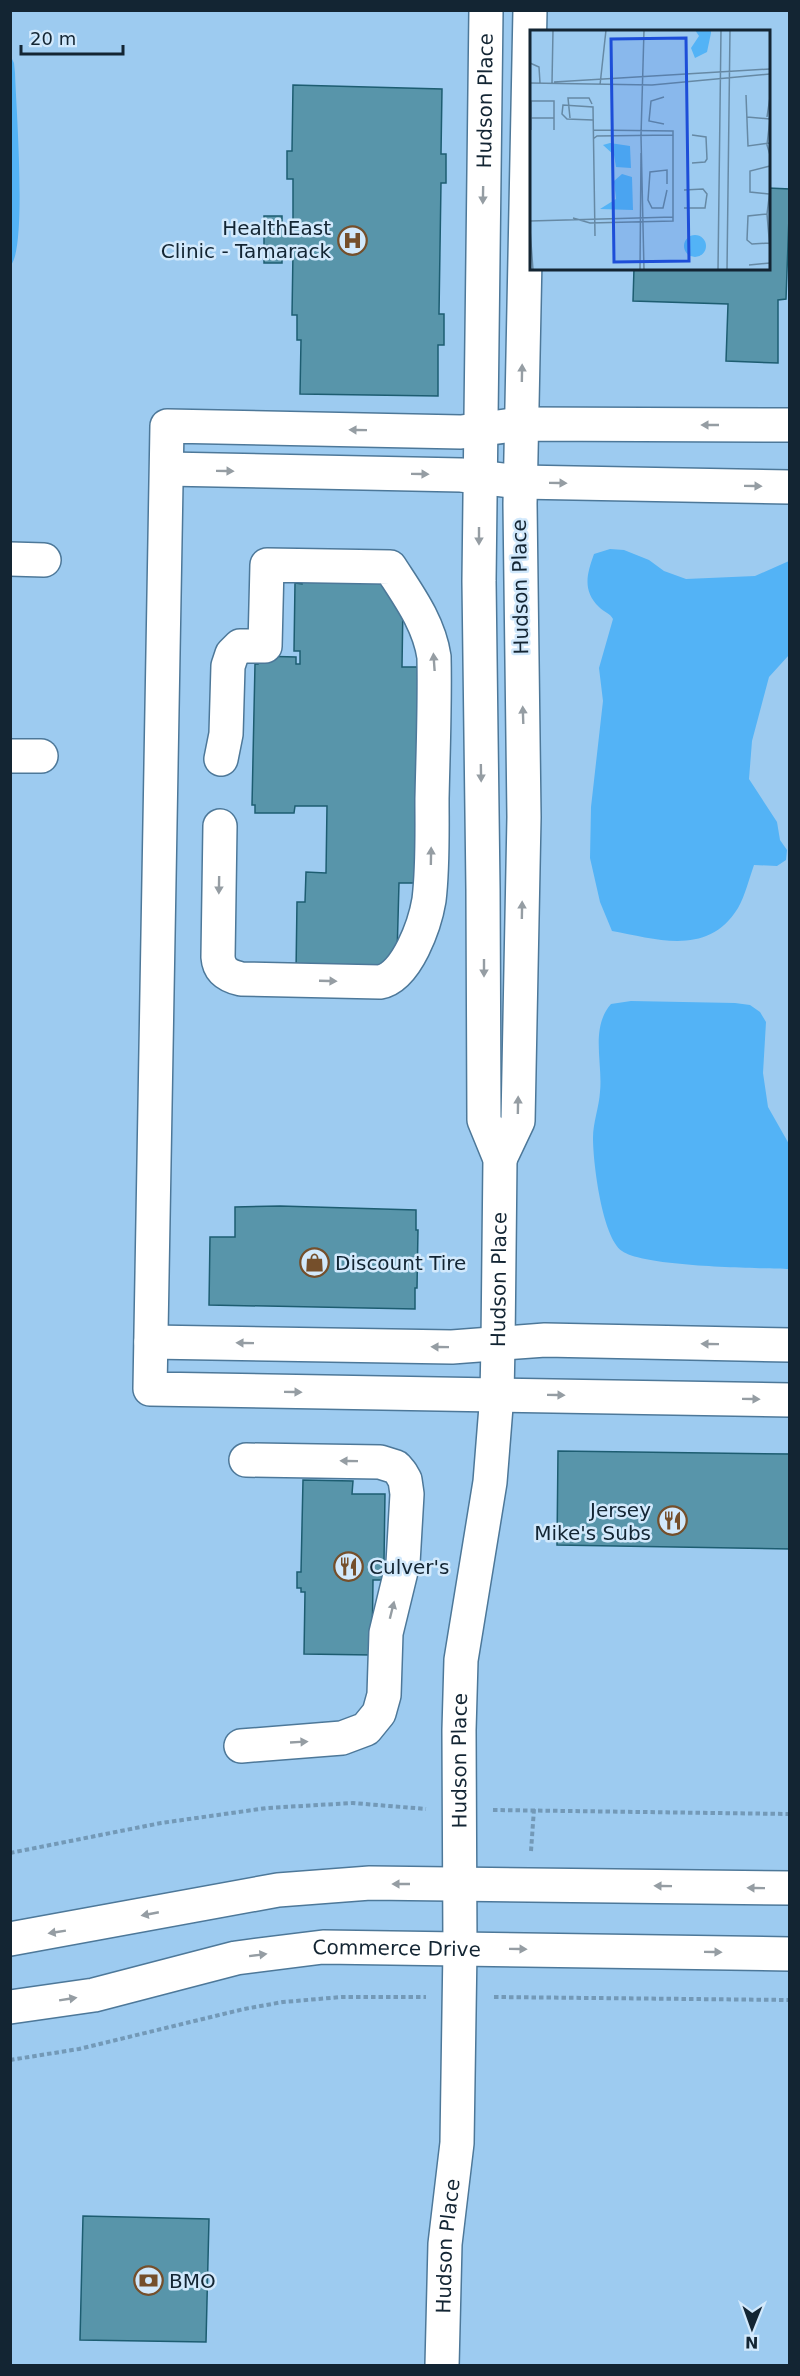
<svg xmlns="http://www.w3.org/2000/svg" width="800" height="2376" font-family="'DejaVu Sans',sans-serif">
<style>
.water{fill:#53b3f6}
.building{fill:#5895aa;stroke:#1d5d71;stroke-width:1.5}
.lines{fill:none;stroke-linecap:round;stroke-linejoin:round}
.minor-casing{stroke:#4d7899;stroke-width:36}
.path{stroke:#7399b7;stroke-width:4;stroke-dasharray:4.5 3;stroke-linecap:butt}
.minor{stroke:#fff;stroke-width:33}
.oneway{fill:#959da3}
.labels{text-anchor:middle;stroke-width:5;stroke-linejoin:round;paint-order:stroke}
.street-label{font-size:20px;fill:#132533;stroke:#d2e9fc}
.poi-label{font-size:20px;fill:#132533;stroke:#d2e9fc;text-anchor:start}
.inset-road{fill:none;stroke:#6689a4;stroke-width:1.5}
.view{fill:#1d4ed8;fill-opacity:0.15;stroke:#1d4ed8;stroke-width:3}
.inset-edge{fill:none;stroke:#132533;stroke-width:3}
</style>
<rect width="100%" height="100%" fill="#9dcbf0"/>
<g class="water">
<path d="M10 55 14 63 15 73C16 105 27 246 11 265Z"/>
<path d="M610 549 624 550 649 560 664 571 686 579 755 576 789 561V655L769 677 752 741 749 779 777 822 780 840 787 850 786 860 777 866 754 865C749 879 745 896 738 908 708 957 657 939 612 931L600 902 590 858 591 807 603 701 599 668 613 619C610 613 604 612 599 607 582 590 587 574 594 554Z"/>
<path d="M631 1001 735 1003 750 1005 760 1012 766 1022 763 1073 768 1107 789 1144V1269C757 1268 644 1267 622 1251 602 1237 593 1162 593 1138 593 1123 599 1107 600 1092 603 1063 590 1028 611 1004Z"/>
</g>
<g class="building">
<polygon points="293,85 442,89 441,154 446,154 446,183 441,183 439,314 444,314 444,345 438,345 438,396 300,394 301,340 297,340 297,315 292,315 293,252 282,252 282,263 264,263 264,216 282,216 282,228 293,228 293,179 287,179 287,151 292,151"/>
<polygon points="768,188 790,189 786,299 778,300 778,363 726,361 728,304 633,301 634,268 768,268"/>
<polygon points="302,579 388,580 403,603 402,667 424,667 420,883 399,883 397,956 381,973 296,972 297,902 305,902 306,872 326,873 327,806 295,806 294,813 255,813 255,805 252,805 255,664 258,664 258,656 296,657 296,664 300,664 300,651 294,651 295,583 302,584"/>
<polygon points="280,1206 416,1210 416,1230 418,1230 417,1288 415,1288 415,1309 209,1305 210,1237 235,1237 235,1207"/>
<polygon points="558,1451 790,1454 790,1549 557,1545"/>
<polygon points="303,1480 353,1481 352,1494 385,1494 384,1561 395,1561 395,1580 373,1580 372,1655 304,1654 305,1592 301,1592 301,1588 297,1588 297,1572 301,1572"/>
<polygon points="83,2216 209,2219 206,2342 80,2340"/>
</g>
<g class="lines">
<defs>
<g id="minor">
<polyline points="790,425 521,424 461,432 167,426 150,1389 790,1400"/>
<polyline points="167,469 461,475 520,482 790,487"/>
<polyline points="10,559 44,560"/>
<polyline points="10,756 41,756"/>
<path d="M220 826 218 957C219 971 228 976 241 979L380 982C407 977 425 924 429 900 433 867 432 832 432 799 433 752 435 704 434 657 429 623 408 595 390 567L267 565 265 646H240L232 654 228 666 226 734 221 759"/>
<polyline points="500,1159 518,1121 524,817 520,504 530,10"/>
<polyline points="151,1342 452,1347 545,1340 790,1345"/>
<polyline points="241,1746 342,1738 366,1729 379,1713 384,1695 386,1633 403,1563 407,1494 405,1480 401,1473 396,1467 380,1462 246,1460"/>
<polyline points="10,1939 278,1890 370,1883 790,1888"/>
<path id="s1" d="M10 2007 94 1995 236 1958 323 1947 790 1954"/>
<path id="s2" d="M442 2366 445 2244 457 2143 460 1948 459 1730 461 1660 490 1482 497 1394 498 1344 500 1159 484 1120 483 889 479 581 486 10"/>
</g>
</defs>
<use href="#minor" class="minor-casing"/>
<g class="path">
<polyline points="493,1810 790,1814"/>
<polyline points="531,1851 534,1809"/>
<polyline points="10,1853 161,1823 267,1808 353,1803 426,1809"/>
<polyline points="494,1997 790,2000"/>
<polyline points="10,2060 79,2049 244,2009 283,2002 342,1997 426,1997"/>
</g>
<use href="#minor" class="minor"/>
</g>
<defs><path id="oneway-solid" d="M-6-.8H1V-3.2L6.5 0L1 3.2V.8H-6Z" transform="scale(1.5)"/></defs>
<g class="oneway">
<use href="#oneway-solid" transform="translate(483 195) rotate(91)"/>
<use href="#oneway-solid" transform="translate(522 373) rotate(-89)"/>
<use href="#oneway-solid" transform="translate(710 425) rotate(-180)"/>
<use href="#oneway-solid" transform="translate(358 430) rotate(-179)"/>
<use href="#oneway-solid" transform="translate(225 471) rotate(1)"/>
<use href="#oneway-solid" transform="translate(420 474) rotate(1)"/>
<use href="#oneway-solid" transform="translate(558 483) rotate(1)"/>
<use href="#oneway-solid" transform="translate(753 486) rotate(1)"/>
<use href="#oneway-solid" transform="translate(479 536) rotate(90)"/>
<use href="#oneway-solid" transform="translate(434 662) rotate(-94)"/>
<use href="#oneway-solid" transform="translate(523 715) rotate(-92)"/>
<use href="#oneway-solid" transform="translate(481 773) rotate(89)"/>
<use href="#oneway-solid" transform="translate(431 856) rotate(-89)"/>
<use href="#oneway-solid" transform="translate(219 885) rotate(91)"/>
<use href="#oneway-solid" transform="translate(522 910) rotate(-89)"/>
<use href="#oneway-solid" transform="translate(484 968) rotate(90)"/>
<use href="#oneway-solid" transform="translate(328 981) rotate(2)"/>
<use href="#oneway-solid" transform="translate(518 1105) rotate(-89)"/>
<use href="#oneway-solid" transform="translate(245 1343) rotate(-179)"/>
<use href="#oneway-solid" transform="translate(710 1344) rotate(-179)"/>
<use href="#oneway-solid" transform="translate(440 1347) rotate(-179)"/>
<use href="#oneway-solid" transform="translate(293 1392) rotate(1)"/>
<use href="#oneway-solid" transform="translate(556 1395) rotate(1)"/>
<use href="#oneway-solid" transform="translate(751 1399) rotate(1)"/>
<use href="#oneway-solid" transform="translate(349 1461) rotate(-179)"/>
<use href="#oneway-solid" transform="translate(392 1610) rotate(-76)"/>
<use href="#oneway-solid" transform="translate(299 1742) rotate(-3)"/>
<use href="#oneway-solid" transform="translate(401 1884) rotate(-180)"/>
<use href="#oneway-solid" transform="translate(663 1886) rotate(-179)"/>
<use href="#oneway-solid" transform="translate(756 1888) rotate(-179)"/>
<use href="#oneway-solid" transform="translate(150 1914) rotate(169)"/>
<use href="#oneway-solid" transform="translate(57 1932) rotate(171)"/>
<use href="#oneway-solid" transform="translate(518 1949) rotate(1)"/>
<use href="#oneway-solid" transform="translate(713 1952) rotate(1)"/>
<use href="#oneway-solid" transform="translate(258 1955) rotate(-7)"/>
<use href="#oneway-solid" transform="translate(68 1999) rotate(-9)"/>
</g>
<defs>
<symbol id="hospital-ring" viewBox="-11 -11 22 22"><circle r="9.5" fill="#d2e9fc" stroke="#754f2b" stroke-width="1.5"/><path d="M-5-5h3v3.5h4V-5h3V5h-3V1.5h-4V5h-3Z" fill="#754f2b"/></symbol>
<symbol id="shop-ring" viewBox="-11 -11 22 22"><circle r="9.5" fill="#d2e9fc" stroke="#754f2b" stroke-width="1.5"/><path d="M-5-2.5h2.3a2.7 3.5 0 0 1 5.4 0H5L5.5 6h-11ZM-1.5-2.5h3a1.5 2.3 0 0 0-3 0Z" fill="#754f2b"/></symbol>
<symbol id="restaurant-ring" viewBox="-11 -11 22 22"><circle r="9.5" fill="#d2e9fc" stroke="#754f2b" stroke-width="1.5"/><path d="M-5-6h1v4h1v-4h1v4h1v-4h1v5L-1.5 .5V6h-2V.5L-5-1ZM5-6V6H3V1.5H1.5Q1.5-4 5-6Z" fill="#754f2b"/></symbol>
<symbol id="bank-ring" viewBox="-11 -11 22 22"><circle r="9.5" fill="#d2e9fc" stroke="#754f2b" stroke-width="1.5"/><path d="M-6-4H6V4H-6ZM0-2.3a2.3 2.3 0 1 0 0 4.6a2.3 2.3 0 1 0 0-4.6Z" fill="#754f2b"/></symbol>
</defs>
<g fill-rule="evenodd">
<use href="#hospital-ring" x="336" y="224" width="33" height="33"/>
<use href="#shop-ring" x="298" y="1246" width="33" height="33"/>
<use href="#restaurant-ring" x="656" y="1504" width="33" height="33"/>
<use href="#restaurant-ring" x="332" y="1550" width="33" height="33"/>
<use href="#bank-ring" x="132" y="2264" width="33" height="33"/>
</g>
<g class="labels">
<g class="street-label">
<text dy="7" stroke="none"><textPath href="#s2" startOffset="2272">Hudson Place</textPath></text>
<text transform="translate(520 587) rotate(-91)" y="7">Hudson Place</text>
<text dy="7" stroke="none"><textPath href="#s2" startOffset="1090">Hudson Place</textPath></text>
<text dy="7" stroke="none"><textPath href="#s2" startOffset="606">Hudson Place</textPath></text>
<text dy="7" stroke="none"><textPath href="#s1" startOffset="393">Commerce Drive</textPath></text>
<text dy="7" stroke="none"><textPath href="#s2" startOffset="120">Hudson Place</textPath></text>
</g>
<g class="poi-label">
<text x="331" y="235" text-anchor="end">HealthEast<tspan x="331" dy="23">Clinic - Tamarack</tspan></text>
<text x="335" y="1270">Discount Tire</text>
<text x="651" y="1517" text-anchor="end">Jersey<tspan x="651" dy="23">Mike's Subs</tspan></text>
<text x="369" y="1574">Culver's</text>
<text x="169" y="2288">BMO</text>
</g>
</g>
<g transform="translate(530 30)">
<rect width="240" height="240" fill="#9dcbf0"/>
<path d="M165 0H181V3L177 22 165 28 161 18 169 6ZM80 113 100 116 101 138 86 137 84 125 73 115ZM92 144 102 147 103 180 70 179 86 169 84 151ZM154 216a11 11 0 1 1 22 0a11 11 0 1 1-22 0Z" fill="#53b3f6"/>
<path class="inset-road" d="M0 33 9 37 10 53M24 52 240 39M0 53 122 55 240 44M22 53 23 0M70 55 76 0M216 65 218 116 240 113M217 87 240 89M237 87 240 67M1 88V71H24V88M40 88 38 68H59L62 74M240 89 237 115 240 125M63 90 37 89 32 84 33 75 63 77 65 206M134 94 119 91 121 71 134 67M1 100V88H24V100M63 109 67 106 143 105M162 133 175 132 177 129 176 107 162 105M137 154V140L120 142 118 170 122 178H133L137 160M154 160 173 159 177 164 175 178H154M240 160 237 184 240 219M239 164 220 162V141L240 136M237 184 218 186 217 210 222 214 239 213M43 188 60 193 143 191V101L63 100M0 191 143 187M0 199 3 240M219 235 240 233M110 240 111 123M114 240 111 106 114 0M188 240 191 0M197 240 200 0"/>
<path class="view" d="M156 8 159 231 84 232 81 9Z"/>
<rect width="240" height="240" class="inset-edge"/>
</g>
<rect width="800" height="2376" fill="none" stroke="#132533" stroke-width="24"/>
<g transform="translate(752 2328) rotate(181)" stroke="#d2e9fc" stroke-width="4.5" paint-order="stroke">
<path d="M0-4.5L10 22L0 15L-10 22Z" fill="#132533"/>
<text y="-9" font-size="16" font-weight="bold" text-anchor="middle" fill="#132533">N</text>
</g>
<path d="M21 45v9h102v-9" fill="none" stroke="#132533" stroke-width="3"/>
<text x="30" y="45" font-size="18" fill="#132533" stroke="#d2e9fc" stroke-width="4.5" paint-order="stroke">20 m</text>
</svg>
